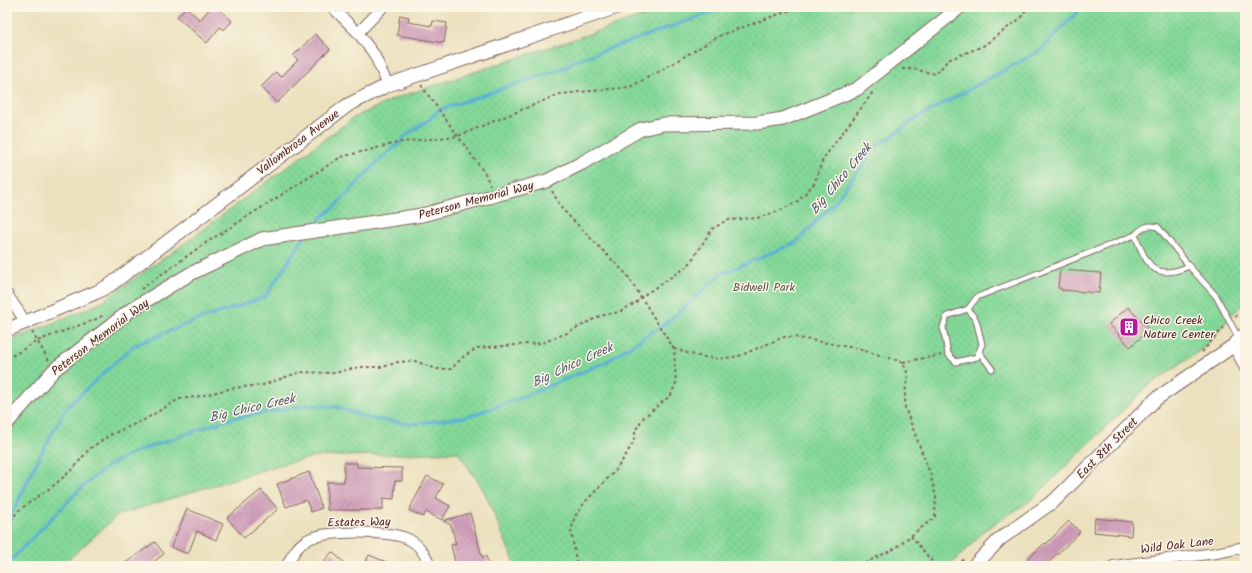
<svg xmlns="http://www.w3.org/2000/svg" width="1252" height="573" font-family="Kalam,sans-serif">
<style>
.green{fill:url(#green-dots);stroke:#677c62}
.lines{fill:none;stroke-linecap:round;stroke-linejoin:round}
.stream{stroke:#59aed5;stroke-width:3}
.building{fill:url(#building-hatch)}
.service-casing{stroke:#82635e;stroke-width:7}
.minor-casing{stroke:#82635e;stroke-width:12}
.tertiary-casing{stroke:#82635e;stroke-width:15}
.path{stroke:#82635e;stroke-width:2;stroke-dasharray:3 3;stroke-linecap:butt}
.service{stroke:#fff;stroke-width:5}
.minor{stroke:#fff;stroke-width:10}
.tertiary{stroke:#fff;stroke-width:13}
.labels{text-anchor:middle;stroke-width:3;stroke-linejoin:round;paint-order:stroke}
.street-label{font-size:12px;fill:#4a1f2b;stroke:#fcf5e5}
.park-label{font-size:12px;fill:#5b564c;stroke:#fcf5e5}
.poi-label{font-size:12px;fill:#4a1f2b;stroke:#fcf5e5;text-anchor:start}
.water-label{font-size:13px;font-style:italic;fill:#50586f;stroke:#fcf5e5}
</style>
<defs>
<pattern id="green-dots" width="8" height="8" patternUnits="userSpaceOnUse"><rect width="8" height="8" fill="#84d899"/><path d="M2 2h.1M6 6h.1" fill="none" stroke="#74b984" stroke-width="1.8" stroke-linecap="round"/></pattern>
<pattern id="building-hatch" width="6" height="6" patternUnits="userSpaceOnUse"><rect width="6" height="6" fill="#cf9dba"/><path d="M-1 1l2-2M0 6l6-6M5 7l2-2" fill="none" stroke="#aa7f97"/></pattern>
</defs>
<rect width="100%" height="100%" fill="#fcf5e5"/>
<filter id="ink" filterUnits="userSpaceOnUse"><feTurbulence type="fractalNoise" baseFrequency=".025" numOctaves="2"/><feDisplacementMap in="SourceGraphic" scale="8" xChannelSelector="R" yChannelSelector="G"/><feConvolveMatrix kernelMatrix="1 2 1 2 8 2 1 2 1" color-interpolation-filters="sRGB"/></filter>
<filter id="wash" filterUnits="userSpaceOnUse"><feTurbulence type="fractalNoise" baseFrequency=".012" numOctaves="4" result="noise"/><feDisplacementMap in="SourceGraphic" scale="16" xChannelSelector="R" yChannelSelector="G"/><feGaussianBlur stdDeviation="0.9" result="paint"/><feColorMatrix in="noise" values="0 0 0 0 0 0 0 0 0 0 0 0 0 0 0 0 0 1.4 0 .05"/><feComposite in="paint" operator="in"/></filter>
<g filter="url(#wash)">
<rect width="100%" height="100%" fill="#ebe1be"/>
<polygon class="green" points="671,7 1245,7 1245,302 1232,315 1202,349 1149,385 1030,501 986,529 950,566 516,566 484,491 458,452 314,457 279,465 118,515 61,566 7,566 7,342 98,304 174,251 353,118 396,98"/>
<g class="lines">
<g class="stream">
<polyline points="317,226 319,225 319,219 334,208 380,159 401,142 405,136 430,119 439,110 567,67 572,62 712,12 731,7"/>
<polyline points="7,529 12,514 34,467 66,408 133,346 192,322 265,297 305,236"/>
<polyline points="7,564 81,488 108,466 135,452 229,419 308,405 337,407 368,418 411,424 466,417 518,399 606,362 670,320 721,274 797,242 835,202 876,147 917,118 1041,50 1077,12 1078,7"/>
</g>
</g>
<g id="blocks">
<g class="building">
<polygon points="186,7 200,20 211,7 216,7 232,21 224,30 220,27 207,43 177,17"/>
<polygon points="400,15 409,17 408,22 432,26 433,21 447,23 444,43 397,35"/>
<polygon points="315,34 330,49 277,103 261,87 276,72 281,77 298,60 293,56"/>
<polygon points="1060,270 1101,273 1099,293 1061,290 1061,288 1058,288"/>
<polygon points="1128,307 1149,330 1130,347 1109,324"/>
<polygon points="344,463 357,463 357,467 402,468 402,481 395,481 394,499 383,498 383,510 327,510 327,482 344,482"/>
<polygon points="309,472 322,508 311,512 306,500 286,507 277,484"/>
<polygon points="427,476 443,484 436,498 450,506 442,520 426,512 423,517 409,510"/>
<polygon points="261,490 278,509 244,538 227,518"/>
<polygon points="187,509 223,524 216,540 197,531 188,554 171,547"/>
<polygon points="470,513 482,557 486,556 489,566 456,566 451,545 456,544 451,525 443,521"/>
<polygon points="1095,518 1132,522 1131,536 1094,532"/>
<polygon points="1069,521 1080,532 1045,566 1032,566 1026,560 1045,543 1046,544"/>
<polygon points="155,542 164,554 148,566 121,566"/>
<polygon points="332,552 348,566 330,566 324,561"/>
<polygon points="369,555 396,566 364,566"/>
</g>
</g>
</g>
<g filter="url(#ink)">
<use href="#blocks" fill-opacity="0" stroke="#82635e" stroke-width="1"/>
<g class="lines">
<defs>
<g id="service">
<path d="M1189 266C1154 282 1147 265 1135 235 1143 227 1147 224 1158 227L1189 266 1216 296 1239 339"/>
<polyline points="968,309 977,297 1135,235"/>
<polygon points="968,309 976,320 982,344 977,357 956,362 948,354 943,327 947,316"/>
<polyline points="979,352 992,369"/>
</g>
<g id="minor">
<polyline points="332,7 358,33 374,54 388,85"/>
<polyline points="358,33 383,7"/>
<polyline points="7,294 25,321"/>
<polyline points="1233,346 1239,356 1245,368"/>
<path d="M287 566C291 556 298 545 307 540 323 530 394 530 410 540 420 545 426 556 430 566"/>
<polyline points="1113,566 1216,553 1245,547"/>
</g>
<g id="tertiary">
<polyline points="7,330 97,292 110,285 348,105 388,85 617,7"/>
<polyline points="7,423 54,370 132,309 190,274 262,239 422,215 547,181 582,163 641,129 663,124 757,123 783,119 857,89 960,7"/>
<polyline points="974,566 1000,539 1055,500 1156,399 1233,346 1245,334"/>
</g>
</defs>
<use href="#service" class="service-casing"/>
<use href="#minor" class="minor-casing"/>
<use href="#tertiary" class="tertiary-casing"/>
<g class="path">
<polyline points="902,69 913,69 936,74 948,60 983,46 1022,17 1027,7"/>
<polyline points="421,85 486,175 490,185"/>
<polyline points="552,191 562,209 627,275 674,349 676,383 671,395 644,417 636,429 633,443 624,458 615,471 585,502 575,516 571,531 577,566"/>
<polyline points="141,289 204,244 341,157 401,142 458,136 560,94 630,87 658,72 721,35 799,7"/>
<polyline points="1235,317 1245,310"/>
<polyline points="32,332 49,361"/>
<polyline points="674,349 698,356 719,359 739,356 784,337 794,337 855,348 903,362 908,375 905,393 905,408 930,473 936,497 935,517 894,549 859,566"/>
<polyline points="1202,352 1224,327"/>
<polyline points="7,359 37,341 99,318 103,315"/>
<polyline points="903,362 942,355"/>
<polyline points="7,525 19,510 53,486 73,469 89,449 110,435 144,420 179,399 196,397 233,388 263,385 300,372 334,373 359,367 383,367 398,362 415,361 436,369 451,369 463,357 477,348 542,343 567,333 600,316 619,312 636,303 641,297 688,266 712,229 727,220 757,218 779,211 798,201 814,184 823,159 873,92"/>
<polyline points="911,536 936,566"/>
<polyline points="957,566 964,559"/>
</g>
<use href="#service" class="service"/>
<use href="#minor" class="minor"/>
<use href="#tertiary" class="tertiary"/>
</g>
</g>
<defs>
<symbol id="building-square" viewBox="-11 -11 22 22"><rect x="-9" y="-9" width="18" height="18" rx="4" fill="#b5179e" stroke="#fcf5e5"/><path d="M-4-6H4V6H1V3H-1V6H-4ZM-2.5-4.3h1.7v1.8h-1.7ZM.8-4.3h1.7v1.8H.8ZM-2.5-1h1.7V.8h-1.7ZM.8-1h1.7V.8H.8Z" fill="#fff"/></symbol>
</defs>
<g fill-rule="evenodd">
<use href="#building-square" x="1118" y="316" width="22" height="22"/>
</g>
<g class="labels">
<g class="street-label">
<text transform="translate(298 142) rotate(-37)" y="4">Vallombrosa Avenue</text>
<text transform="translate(476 200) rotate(-15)" y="4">Peterson Memorial Way</text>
<text transform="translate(100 337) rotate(-37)" y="4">Peterson Memorial Way</text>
<text transform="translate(1107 448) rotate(-45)" y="4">East 8th Street</text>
<text transform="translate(359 522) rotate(-1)" y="4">Estates Way</text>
<text transform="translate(1177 545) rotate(-7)" y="4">Wild Oak Lane</text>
</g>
<g class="park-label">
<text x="764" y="291">Bidwell Park</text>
</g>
<g class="poi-label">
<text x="1143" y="324">Chico Creek<tspan x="1143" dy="14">Nature Center</tspan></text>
</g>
<g class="water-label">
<text transform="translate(840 178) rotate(-50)" y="5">Big Chico Creek</text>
<text transform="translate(572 364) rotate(-25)" y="5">Big Chico Creek</text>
<text transform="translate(252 407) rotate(-13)" y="5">Big Chico Creek</text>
</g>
</g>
<rect width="1252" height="573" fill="none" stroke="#fcf5e5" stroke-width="24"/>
</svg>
